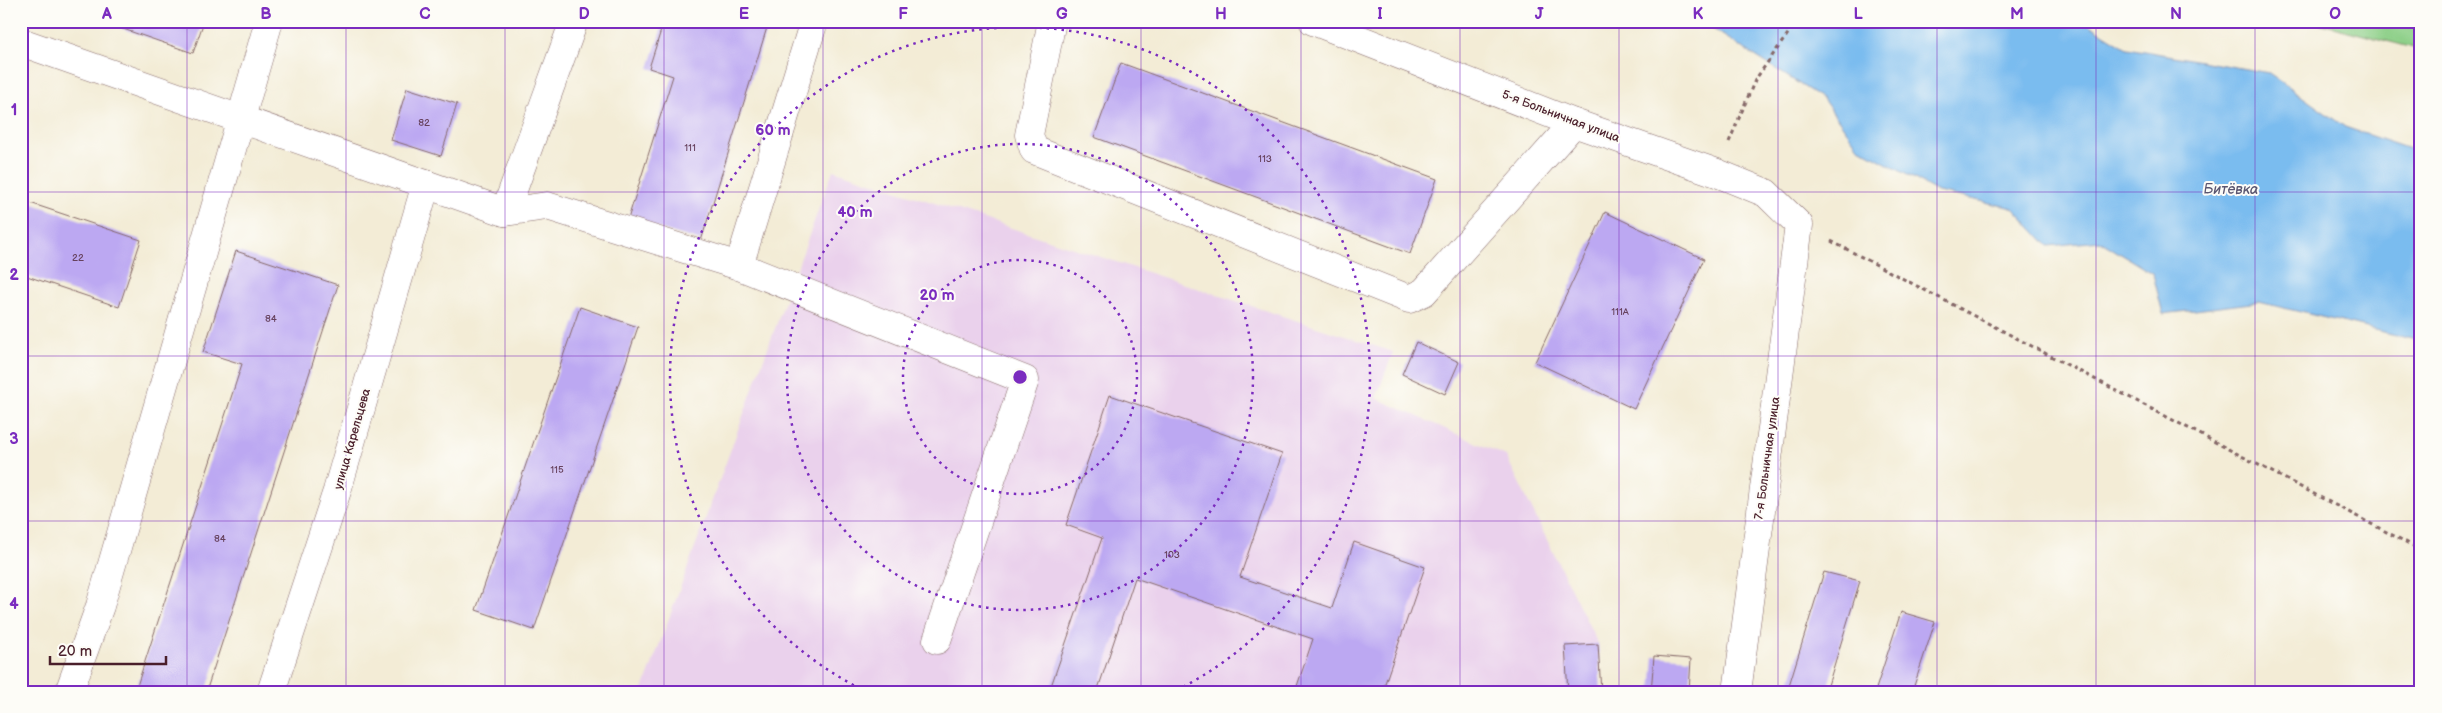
<svg xmlns="http://www.w3.org/2000/svg" width="2442" height="713" font-family="'Balsamiq Sans',sans-serif">
<style>
.built{fill:#ead1ec}
.green{fill:#8ccf87;stroke:#6b7759}
.water{fill:#7abcef;stroke:#626e8d}
.building{fill:#bca8f2}
.lines{fill:none;stroke-linecap:round;stroke-linejoin:round}
.minor-casing{stroke:#856767;stroke-width:29}
.path{stroke:#856767;stroke-width:3;stroke-dasharray:4 4;stroke-linecap:butt}
.minor{stroke:#fff;stroke-width:28}
.grid{fill:none;stroke:#7b2cbf;stroke-width:1;stroke-opacity:0.55}
.ring{fill:none;stroke:#7b2cbf;stroke-width:2.5;stroke-dasharray:2.5 5}
.labels{text-anchor:middle;stroke-width:4;stroke-linejoin:round;paint-order:stroke}
.number-label{font-size:10px;fill:#66415d}
.street-label{font-size:12px;fill:#4a1f2b;stroke:#fdfcf7}
.water-label{font-size:14px;font-style:italic;fill:#5b5670;stroke:#fdfcf7}
.centre{fill:#7b2cbf;stroke:#fdfcf7;stroke-width:2.5}
.ring-label{font-size:15px;text-anchor:middle;font-weight:bold;fill:#7b2cbf;stroke:#fdfcf7;stroke-width:4;stroke-linejoin:round;paint-order:stroke}
.neatline{fill:none;stroke:#7b2cbf;stroke-width:2}
.grid-label{font-size:16px;text-anchor:middle;font-weight:bold;fill:#7b2cbf}
</style>
<rect width="100%" height="100%" fill="#fdfcf7"/>
<filter id="ink" filterUnits="userSpaceOnUse"><feTurbulence type="fractalNoise" baseFrequency=".02" numOctaves="2"/><feDisplacementMap in="SourceGraphic" scale="10" xChannelSelector="R" yChannelSelector="G"/><feConvolveMatrix kernelMatrix="1 2 1 2 8 2 1 2 1" color-interpolation-filters="sRGB"/></filter>
<filter id="wash" filterUnits="userSpaceOnUse"><feTurbulence type="fractalNoise" baseFrequency=".0096" numOctaves="4" result="noise"/><feDisplacementMap in="SourceGraphic" scale="20" xChannelSelector="R" yChannelSelector="G"/><feGaussianBlur stdDeviation="1.12" result="paint"/><feColorMatrix in="noise" values="0 0 0 0 0 0 0 0 0 0 0 0 0 0 0 0 0 1.4 0 .05"/><feComposite in="paint" operator="in"/></filter>
<g filter="url(#wash)">
<rect width="100%" height="100%" fill="#f3ecd6"/>
<polygon class="built" points="833,170 1393,352 1376,398 1506,456 1598,644 1565,647 1568,692 642,692"/>
<polygon class="green" points="2310,21 2421,21 2421,50"/>
<polygon class="water" points="1705,21 2083,21 2127,48 2269,73 2345,127 2421,153 2421,341 2259,302 2163,314 2153,274 2100,241 2048,246 2013,208 1938,192 1859,148 1823,99 1713,29"/>
<g id="blocks">
<g class="building">
<polygon points="100,21 204,21 193,53"/>
<polygon points="664,21 769,21 701,241 628,219 673,76 649,68"/>
<polygon points="1121,63 1437,179 1410,254 1094,137"/>
<polygon points="407,88 457,104 441,156 391,140"/>
<polygon points="21,200 141,240 119,307 21,274"/>
<polygon points="1605,212 1704,259 1634,409 1535,362"/>
<polygon points="236,251 338,285 206,692 135,692 242,364 203,352"/>
<polygon points="580,307 638,327 534,630 476,610"/>
<polygon points="1416,342 1459,362 1445,394 1402,374"/>
<polygon points="1110,395 1282,454 1240,577 1332,608 1354,542 1425,567 1382,692 1295,692 1313,639 1135,578 1097,692 1049,692 1102,538 1066,525"/>
<polygon points="1824,572 1860,581 1826,692 1787,692"/>
<polygon points="1901,612 1935,622 1912,692 1875,692"/>
<polygon points="1598,644 1601,692 1568,692 1565,646"/>
<polygon points="1654,656 1691,659 1689,692 1651,692"/>
</g>
</g>
</g>
<g filter="url(#ink)">
<use href="#blocks" fill-opacity="0" stroke="#856767" stroke-width="1"/>
<g class="lines">
<defs>
<g id="minor">
<polyline points="1052,21 1029,135 1034,150 1409,299 1424,292 1574,123"/>
<polyline points="1313,21 1574,123 1717,173 1766,193 1799,225 1737,692"/>
<polyline points="21,42 505,212 547,206 739,266 1025,380 937,640"/>
<polyline points="505,212 574,21"/>
<polyline points="739,266 814,21"/>
<polyline points="69,692 100,606 269,21"/>
<polyline points="271,692 337,491 426,184"/>
</g>
</defs>
<use href="#minor" class="minor-casing"/>
<g class="path">
<polyline points="1729,142 1755,80 1797,21"/>
<polyline points="1831,241 2421,550"/>
</g>
<use href="#minor" class="minor"/>
</g>
</g>
<path class="grid" d="M187 21V692M346 21V692M505 21V692M664 21V692M823 21V692M982 21V692M1141 21V692M1301 21V692M1460 21V692M1619 21V692M1778 21V692M1937 21V692M2096 21V692M2255 21V692M21 192H2421M21 356H2421M21 521H2421"/>
<g class="ring">
<circle cx="1020" cy="377" r="117"/>
<circle cx="1020" cy="377" r="233"/>
<path d="M867 692A350 350 0 1 1 1173 692"/>
</g>
<g class="labels">
<g class="number-label">
<text x="424" y="126">82</text>
<text x="690" y="151">111</text>
<text x="1265" y="162">113</text>
<text x="78" y="261">22</text>
<text x="1620" y="315">111А</text>
<text x="271" y="322">84</text>
<text x="557" y="473">115</text>
<text x="220" y="542">84</text>
<text x="1172" y="558">103</text>
</g>
<g class="street-label">
<text transform="translate(1561 116) rotate(21)" y="4">5-я Больничная улица</text>
<text transform="translate(352 439) rotate(-74)" y="4">улица Карельцева</text>
<text transform="translate(1767 458) rotate(-82)" y="4">7-я Больничная улица</text>
</g>
<g class="water-label">
<text x="2231" y="194">Битёвка</text>
</g>
</g>
<circle cx="1020" cy="377" r="8" class="centre"/>
<g class="ring-label">
<text x="773" y="135">60 m</text>
<text x="855" y="217">40 m</text>
<text x="937" y="300">20 m</text>
</g>
<rect width="2442" height="713" fill="none" stroke="#fdfcf7" stroke-width="55"/>
<path d="M50 656v8h116v-8" fill="none" stroke="#4a1f2b" stroke-width="2.5"/>
<text x="58" y="656" font-size="15" fill="#4a1f2b" stroke="#fdfcf7" stroke-width="4" paint-order="stroke">20 m</text>
<rect x="28" y="28" width="2386" height="658" class="neatline"/>
<g class="grid-label">
<text x="107" y="19">A</text>
<text x="266" y="19">B</text>
<text x="425" y="19">C</text>
<text x="584" y="19">D</text>
<text x="744" y="19">E</text>
<text x="903" y="19">F</text>
<text x="1062" y="19">G</text>
<text x="1221" y="19">H</text>
<text x="1380" y="19">I</text>
<text x="1539" y="19">J</text>
<text x="1698" y="19">K</text>
<text x="1858" y="19">L</text>
<text x="2017" y="19">M</text>
<text x="2176" y="19">N</text>
<text x="2335" y="19">O</text>
<text x="14" y="115">1</text>
<text x="14" y="280">2</text>
<text x="14" y="444">3</text>
<text x="14" y="609">4</text>
</g>
</svg>
